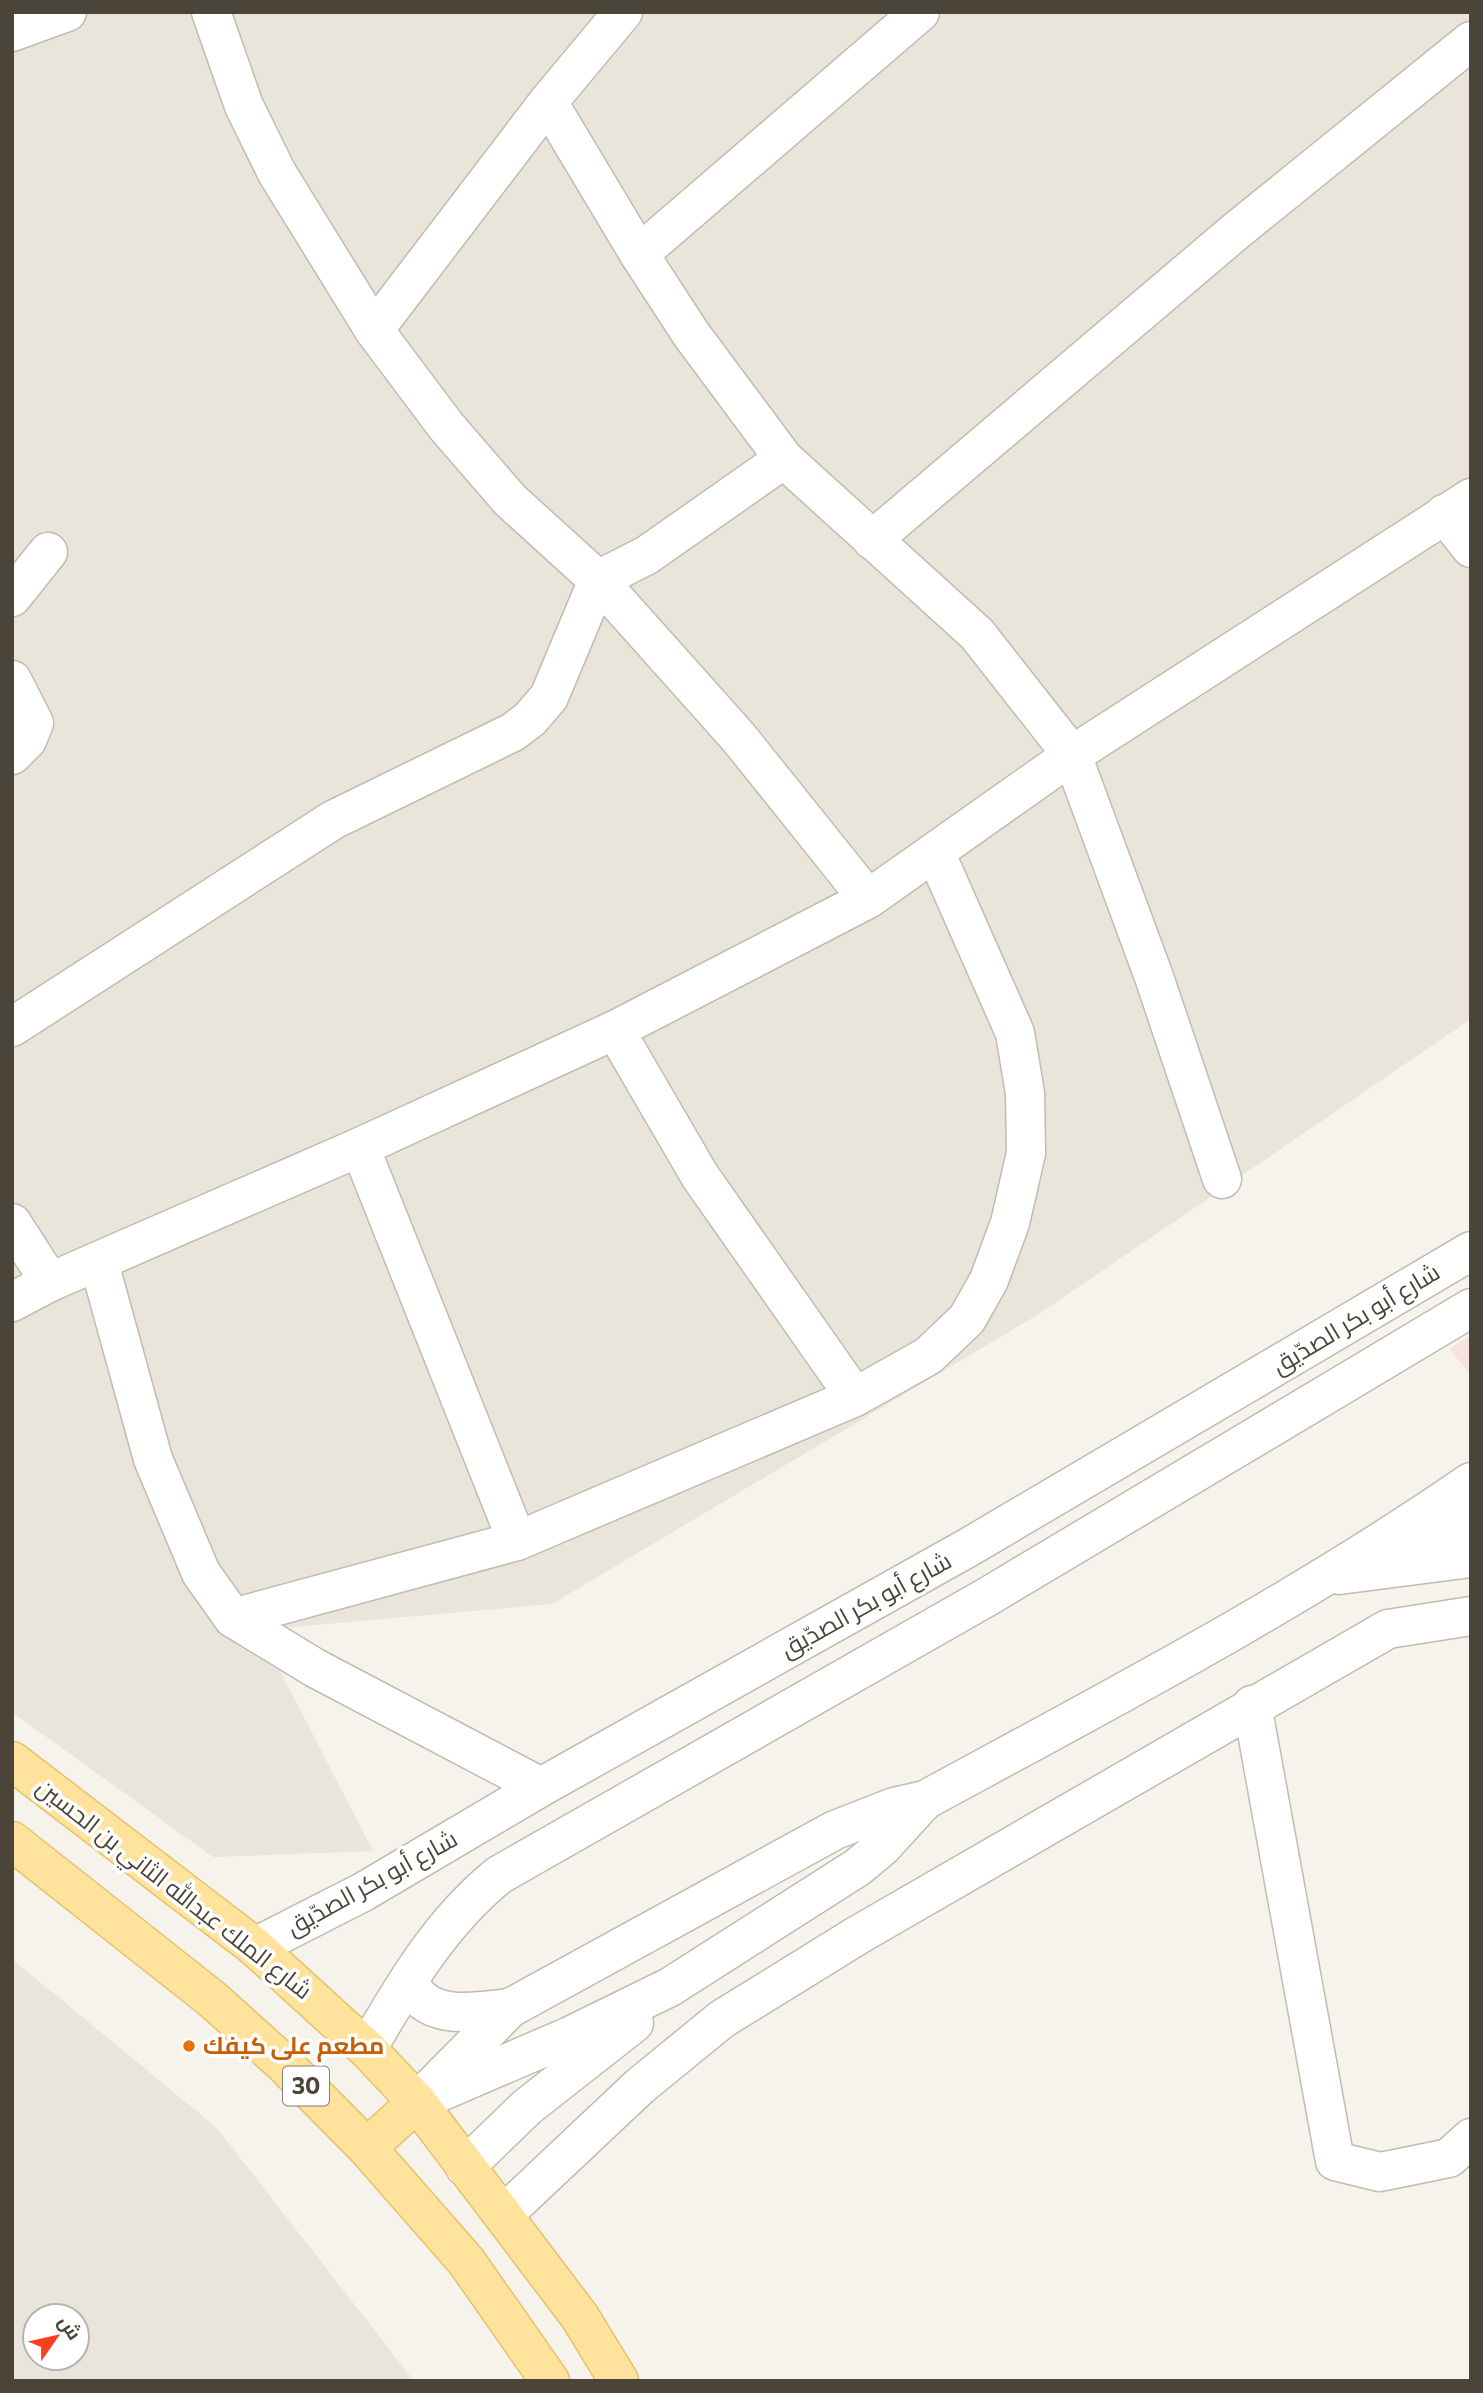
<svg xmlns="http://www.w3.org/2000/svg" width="1483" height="2393" font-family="Commissioner,Cairo,sans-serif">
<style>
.residential{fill:#eae5da;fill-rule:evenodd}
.medical{fill:#f6e3e0}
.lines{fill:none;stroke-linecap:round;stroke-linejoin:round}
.minor-casing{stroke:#c2bbae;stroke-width:41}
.major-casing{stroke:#e6c16a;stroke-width:41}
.minor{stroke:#fff;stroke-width:38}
.major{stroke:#ffe39c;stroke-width:38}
.food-dot{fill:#e8710a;stroke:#fff;stroke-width:2.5}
.labels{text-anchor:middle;stroke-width:7;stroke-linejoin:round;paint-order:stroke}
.shield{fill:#fff;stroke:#817c74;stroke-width:2}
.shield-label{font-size:23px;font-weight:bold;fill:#4b4439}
.street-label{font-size:24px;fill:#4b4439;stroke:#fff}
.food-label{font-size:24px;font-weight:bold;fill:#c56008;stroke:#fff;text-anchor:start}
</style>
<rect width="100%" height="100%" fill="#f6f3ec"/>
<g class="residential">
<polygon points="12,12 1471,12 1471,1019 1039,1314 552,1604 259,1630 373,1851 213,1857 12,1712"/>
<path d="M12 1959 217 2128 414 2381H12ZM35 2316H77V2358H35Z"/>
</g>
<polygon class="medical" points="1471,1335 1471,1375 1449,1349"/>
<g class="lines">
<defs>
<g id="minor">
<polyline points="211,12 244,106 277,173 374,330 446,426 510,500 598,580 647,555 784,459"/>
<polyline points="12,32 67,12"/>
<polyline points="548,102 639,254 691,334 784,459 977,634 1072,755 1154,977 1222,1179"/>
<polyline points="639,254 920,12"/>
<polyline points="374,330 548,102 623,12"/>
<polyline points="1444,514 1471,548"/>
<polyline points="872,540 1236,231 1471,41"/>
<polyline points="12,597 48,552"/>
<polyline points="12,680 34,723 27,740 12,755"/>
<polyline points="12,1027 333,820 513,732 530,719 549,697 598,580 739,738 868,899"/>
<polyline points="615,1030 700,1176 855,1397"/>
<polyline points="360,1147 517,1541"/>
<polyline points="12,1223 50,1282"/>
<polyline points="99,1263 153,1459 201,1573 233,1618 315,1668 541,1787"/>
<polyline points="12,1302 50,1282 360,1147 615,1030 868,899 1072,755 1471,498"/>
<polyline points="1404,1537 1471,1522"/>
<polyline points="1339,1575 1471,1558"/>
<polyline points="233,1618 517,1541 855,1397 928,1356 967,1319 989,1280 1010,1223 1026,1153 1025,1093 1015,1033 935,852"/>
<polyline points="1252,1705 1335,2161 1380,2172 1449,2158 1471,2138"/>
<polyline points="255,1947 363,1892 541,1787 969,1547 1471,1251"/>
<path d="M408 1982C428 2022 472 2012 510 2008"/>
<path d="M367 2049C404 1985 441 1922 499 1875L987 1597 1471 1308"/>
<polyline points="433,2095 570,2036 670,1987 858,1867 882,1847 925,1800"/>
<path d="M417 2102 510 2008 835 1830 894 1807 925 1800C1111 1699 1297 1602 1471 1482"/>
<polyline points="465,2167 527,2107 634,2023"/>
<polyline points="503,2215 640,2086 722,2019 858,1935 1388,1629 1471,1616"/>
</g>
<g id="major">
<polyline points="12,1761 255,1947 367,2049 417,2102 580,2317 619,2381"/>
<polyline points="12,1841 212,1999 283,2063 367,2148 466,2261 550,2381"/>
<polyline points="367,2148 417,2102"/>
</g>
</defs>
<use href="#minor" class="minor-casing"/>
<use href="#major" class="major-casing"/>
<use href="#minor" class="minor"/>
<use href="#major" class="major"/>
</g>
<circle class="food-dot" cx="189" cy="2046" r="7"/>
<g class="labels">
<rect class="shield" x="283" y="2066.5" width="46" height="39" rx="5"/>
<g class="shield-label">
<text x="306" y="2094">30</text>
</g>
<g class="street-label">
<text transform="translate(1356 1319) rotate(-31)" y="8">شارع أبو بكر الصدّيق</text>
<text transform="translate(866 1605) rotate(-29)" y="8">شارع أبو بكر الصدّيق</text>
<text transform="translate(372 1883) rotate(-29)" y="8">شارع أبو بكر الصدّيق</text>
<text transform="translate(174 1889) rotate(38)" y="8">شارع الملك عبدالله الثاني بن الحسين</text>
</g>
<g class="food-label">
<text x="203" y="2054">مطعم على كيفك</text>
</g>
</g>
<rect width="1483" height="2393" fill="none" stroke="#4b4439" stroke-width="28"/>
<g transform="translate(56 2337) rotate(56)"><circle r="33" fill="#ffffff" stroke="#b7b4b0" stroke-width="2"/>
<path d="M0-5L12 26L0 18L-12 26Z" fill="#fc3f1d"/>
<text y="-10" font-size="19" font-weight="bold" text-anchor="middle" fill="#4b4439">ش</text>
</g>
</svg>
